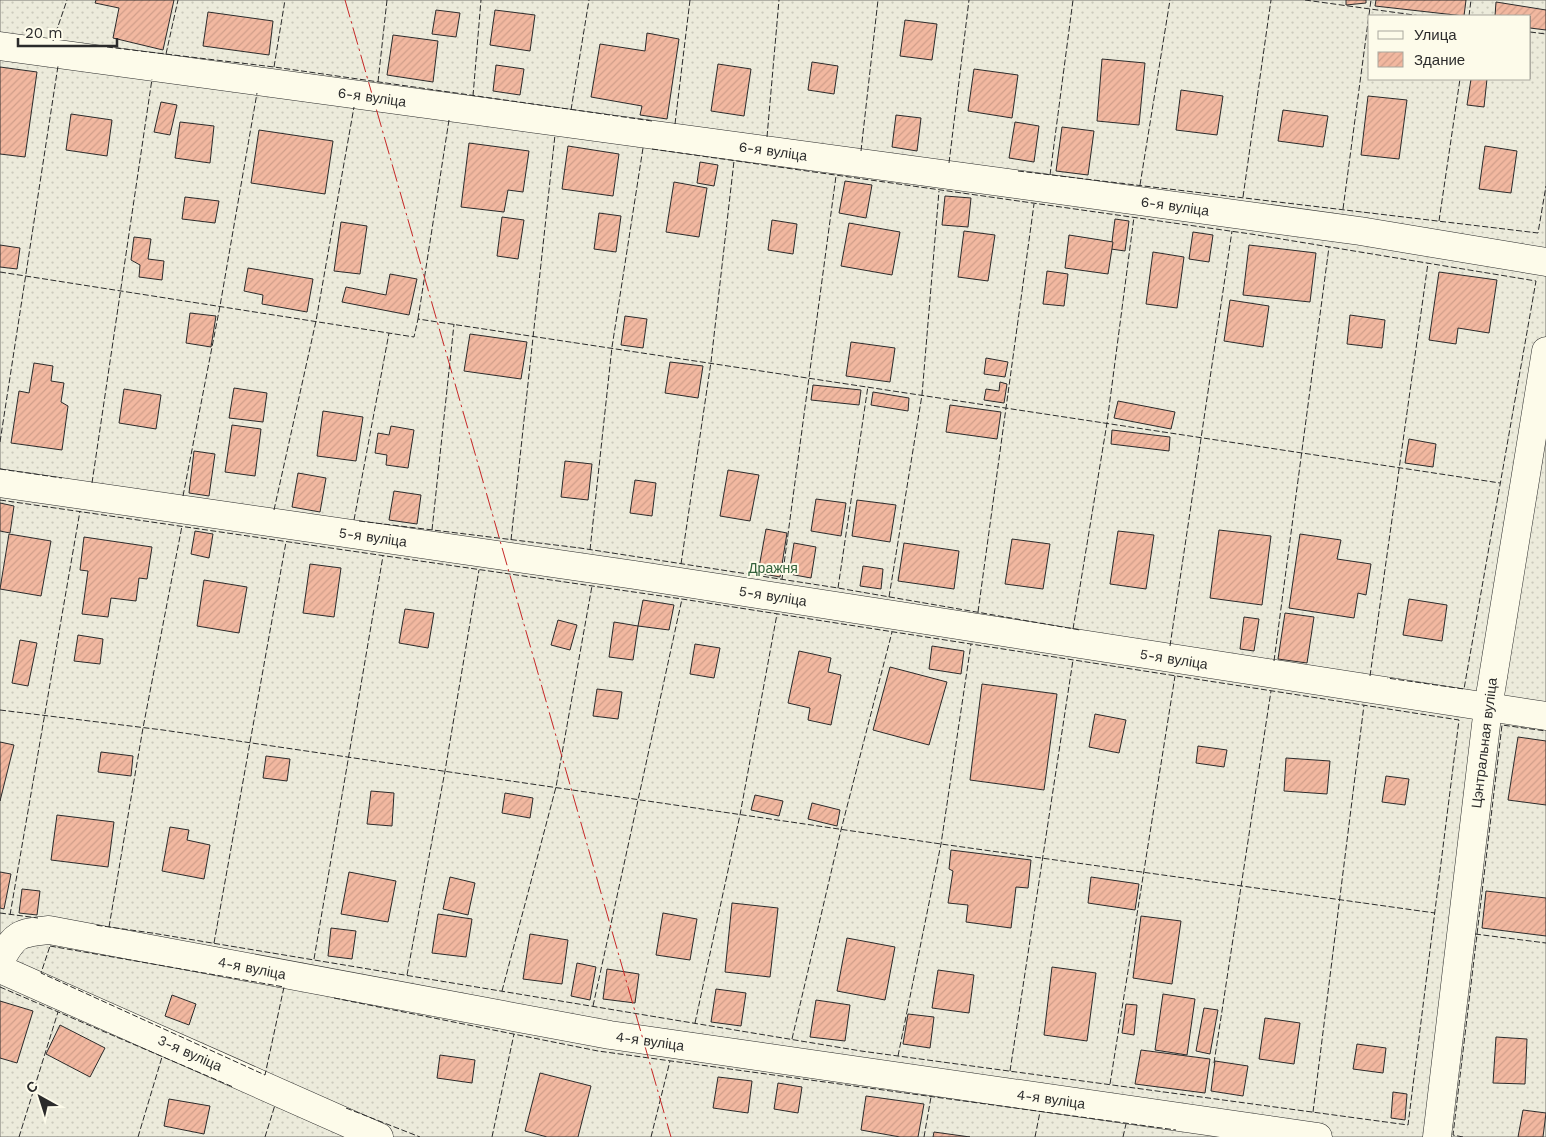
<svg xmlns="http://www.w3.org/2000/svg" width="1546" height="1137" font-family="'Work Sans',sans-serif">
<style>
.garden{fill:url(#garden-dots);stroke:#74746e;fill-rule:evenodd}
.building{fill:url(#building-hatch);stroke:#2b2b2b}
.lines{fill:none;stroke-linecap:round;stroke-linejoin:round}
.minor-casing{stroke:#2b2b2b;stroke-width:29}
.minor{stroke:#fdfbea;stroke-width:28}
.fence{stroke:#2b2b2b;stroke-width:1;stroke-dasharray:6 2.5;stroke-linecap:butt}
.power{stroke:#c62828;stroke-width:1;stroke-dasharray:18 4 2.5 4;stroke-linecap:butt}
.labels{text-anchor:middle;stroke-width:4;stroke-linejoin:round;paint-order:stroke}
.street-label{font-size:14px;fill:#2b2b2b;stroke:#fdfbea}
.park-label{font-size:14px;fill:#34623c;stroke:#fdfbea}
</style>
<defs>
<pattern id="garden-dots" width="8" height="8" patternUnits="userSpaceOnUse" patternTransform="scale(1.25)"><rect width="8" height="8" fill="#ecebdb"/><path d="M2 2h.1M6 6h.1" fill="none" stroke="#cbcabc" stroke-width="1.8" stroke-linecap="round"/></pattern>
<pattern id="building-hatch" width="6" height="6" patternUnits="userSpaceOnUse" patternTransform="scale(1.25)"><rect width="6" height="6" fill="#f2b8a0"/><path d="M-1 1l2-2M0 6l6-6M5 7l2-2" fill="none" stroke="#d09e8a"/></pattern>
</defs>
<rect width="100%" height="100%" fill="#fdfbea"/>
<path class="garden" d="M0 0H1546V1137H0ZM1370 16H1530V79H1370Z"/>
<g class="building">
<polygon points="96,0 174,0 163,50 113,38 119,8 95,3"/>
<polygon points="1346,0 1366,0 1366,3 1346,5"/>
<polygon points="1376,0 1466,0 1464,16 1375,6"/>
<polygon points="1496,2 1546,10 1546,30 1530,28 1530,16 1495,16"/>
<polygon points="436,10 460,13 456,37 432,34"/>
<polygon points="495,10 535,15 530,51 490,45"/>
<polygon points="208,12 273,21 269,55 203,46"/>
<polygon points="905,20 937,24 932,60 900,56"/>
<polygon points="647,33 679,39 667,119 640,115 642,106 591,97 600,44 645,51"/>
<polygon points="393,35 438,41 433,82 387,75"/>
<polygon points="1102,59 1145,63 1139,125 1097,121"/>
<polygon points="812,62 838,66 834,94 808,90"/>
<polygon points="718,64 751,69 744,116 711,111"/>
<polygon points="496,65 524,69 520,95 493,91"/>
<polygon points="0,67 37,72 25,157 0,154"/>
<polygon points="974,69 1018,75 1012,118 968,111"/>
<polygon points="1471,79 1487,79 1484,107 1467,105"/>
<polygon points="1181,90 1223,96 1217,135 1176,130"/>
<polygon points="1368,96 1407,100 1399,159 1361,155"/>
<polygon points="161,102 177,105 170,135 154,132"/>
<polygon points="1283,110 1328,116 1323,147 1278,141"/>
<polygon points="71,114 112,120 107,156 66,150"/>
<polygon points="896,115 921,118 917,151 892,147"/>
<polygon points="180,122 214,126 210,163 175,158"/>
<polygon points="1015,122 1039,126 1034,162 1009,158"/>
<polygon points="1062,127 1094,131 1088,175 1056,171"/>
<polygon points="259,130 333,141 325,194 251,183"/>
<polygon points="469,143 529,151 523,192 508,190 504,212 461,207"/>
<polygon points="568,146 619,154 613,196 562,189"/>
<polygon points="1485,146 1517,151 1511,193 1479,189"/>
<polygon points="700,162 718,165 714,186 697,183"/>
<polygon points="845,181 872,185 866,218 839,213"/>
<polygon points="674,182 707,188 699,237 666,232"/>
<polygon points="945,196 971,198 968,227 942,225"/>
<polygon points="185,197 219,201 215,223 182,219"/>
<polygon points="599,213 621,216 616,252 594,249"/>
<polygon points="502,217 524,220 518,259 497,256"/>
<polygon points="1115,219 1129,221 1125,251 1111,249"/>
<polygon points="772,220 797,224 793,254 768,250"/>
<polygon points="341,222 367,226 360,274 334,271"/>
<polygon points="849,223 900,232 892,275 841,266"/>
<polygon points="964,231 995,235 988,281 958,277"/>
<polygon points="1193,232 1213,235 1209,262 1189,259"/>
<polygon points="1069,235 1113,242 1108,274 1065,268"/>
<polygon points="134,237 151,239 148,259 164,261 162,280 139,277 140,265 131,260"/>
<polygon points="0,245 20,248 17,269 0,267"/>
<polygon points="1249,245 1316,253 1310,302 1243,295"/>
<polygon points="1153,252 1184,257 1177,308 1146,304"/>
<polygon points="248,268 313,279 307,312 262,304 263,295 244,291"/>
<polygon points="1047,271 1068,274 1064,306 1043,304"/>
<polygon points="1439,272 1497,280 1489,333 1458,328 1456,344 1429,340"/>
<polygon points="390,274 417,279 409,315 342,302 346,287 386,295"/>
<polygon points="1230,300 1269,306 1263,347 1224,341"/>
<polygon points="190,313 216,316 211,347 186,343"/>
<polygon points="1350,315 1385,320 1382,348 1347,344"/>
<polygon points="625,316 647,319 643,348 621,345"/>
<polygon points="470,334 527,342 521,379 464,371"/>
<polygon points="851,342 895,348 890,382 846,376"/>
<polygon points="986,358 1008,362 1005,377 984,374"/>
<polygon points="670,362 703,366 698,398 665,393"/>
<polygon points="34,363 53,366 51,381 64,383 61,402 68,406 62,450 11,443 19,391 29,393"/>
<polygon points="1000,382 1007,384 1004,403 984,400 986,389 999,391"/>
<polygon points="813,385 861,390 859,405 811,400"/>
<polygon points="234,388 267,393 263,422 229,418"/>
<polygon points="124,389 161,395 156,429 119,423"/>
<polygon points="873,392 909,398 908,411 871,405"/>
<polygon points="1118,401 1175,412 1171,429 1114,418"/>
<polygon points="950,405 1001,412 997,439 946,432"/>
<polygon points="323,411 363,417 356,461 317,456"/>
<polygon points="232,425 261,429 255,476 225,472"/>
<polygon points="391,426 414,430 408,468 386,465 387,455 375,453 378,433 389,435"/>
<polygon points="1112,430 1170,437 1169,451 1111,444"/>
<polygon points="1409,439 1436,444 1433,467 1405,463"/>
<polygon points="194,451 215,454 209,496 189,493"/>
<polygon points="565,461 592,464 588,500 561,497"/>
<polygon points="728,470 759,475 750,521 720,516"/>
<polygon points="298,473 326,478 320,512 292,507"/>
<polygon points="635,480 656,483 652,516 630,513"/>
<polygon points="394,491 421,495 417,524 389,520"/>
<polygon points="816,499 846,503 841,536 811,531"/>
<polygon points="857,500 896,505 890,542 852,536"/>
<polygon points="0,503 14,506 10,533 0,531"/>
<polygon points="766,529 787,533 780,577 758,573"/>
<polygon points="1219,530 1271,536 1262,605 1210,598"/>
<polygon points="195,531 213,534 209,558 191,554"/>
<polygon points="1118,531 1154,535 1146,589 1110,584"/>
<polygon points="9,534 51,541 41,596 0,589"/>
<polygon points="1300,534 1341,540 1337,559 1371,564 1366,595 1358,593 1354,618 1289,608"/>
<polygon points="84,537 152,547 147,579 139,578 136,601 111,598 108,617 82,614 88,571 80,570"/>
<polygon points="1012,539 1050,544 1043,589 1005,584"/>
<polygon points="794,543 816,547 811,578 789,574"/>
<polygon points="904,543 959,551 954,589 898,581"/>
<polygon points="310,564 341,568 334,617 303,613"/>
<polygon points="863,566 883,569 881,589 860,586"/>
<polygon points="204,580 247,587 239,633 197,626"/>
<polygon points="1409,599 1447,605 1442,641 1403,635"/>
<polygon points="643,600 674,605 669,630 638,626"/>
<polygon points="405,609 434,613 428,648 399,643"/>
<polygon points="1285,613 1314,617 1307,663 1278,659"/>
<polygon points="1244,617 1259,619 1254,651 1240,649"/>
<polygon points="558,620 577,625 570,650 551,645"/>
<polygon points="614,622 638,626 633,660 609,657"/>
<polygon points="78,635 103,639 100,664 74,661"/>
<polygon points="20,640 37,643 28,686 12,683"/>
<polygon points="695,644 720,648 714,678 690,674"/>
<polygon points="932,646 964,651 961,674 929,669"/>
<polygon points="799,651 831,658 828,672 841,675 831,725 808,720 810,708 788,703"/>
<polygon points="890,667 947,682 929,745 873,730"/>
<polygon points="982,684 1057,694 1044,790 970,780"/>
<polygon points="597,689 622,692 618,719 593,716"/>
<polygon points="1095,714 1126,720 1119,753 1089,747"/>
<polygon points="1518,737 1546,741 1546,805 1508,800"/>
<polygon points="0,742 14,745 0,801"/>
<polygon points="1198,746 1227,750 1224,767 1196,763"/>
<polygon points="101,752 133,756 131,776 98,772"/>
<polygon points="266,756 290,759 287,781 263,778"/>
<polygon points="1286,758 1330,761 1327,794 1284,791"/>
<polygon points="1386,776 1409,779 1405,805 1382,802"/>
<polygon points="371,791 394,793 392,826 367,824"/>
<polygon points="505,793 533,798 530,818 502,813"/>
<polygon points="755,795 783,801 779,816 751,810"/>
<polygon points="812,803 840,810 837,826 808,819"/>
<polygon points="57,815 114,822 108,867 51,860"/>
<polygon points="170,827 189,830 187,840 210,845 204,879 162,871"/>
<polygon points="951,850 1031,860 1028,888 1016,887 1011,928 966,922 968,905 948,903 953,871 949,869"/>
<polygon points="0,872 11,874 4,909 0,908"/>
<polygon points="349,872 396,881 388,922 341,914"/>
<polygon points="450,877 475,883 468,915 443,909"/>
<polygon points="1091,877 1139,884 1135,910 1088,903"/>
<polygon points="22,889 40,891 37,915 19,913"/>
<polygon points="1486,891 1546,898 1546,936 1482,928"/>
<polygon points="732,903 778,908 770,977 725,972"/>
<polygon points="663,913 697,919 690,960 656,955"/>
<polygon points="438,914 472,919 466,957 432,953"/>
<polygon points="1141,916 1181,921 1172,984 1133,978"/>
<polygon points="331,928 356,931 352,959 328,956"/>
<polygon points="530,934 568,940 562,984 523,979"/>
<polygon points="847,938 895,947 885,1000 837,991"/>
<polygon points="577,963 596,967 590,1000 571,996"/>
<polygon points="1052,967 1096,973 1087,1041 1044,1035"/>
<polygon points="607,969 639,974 635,1003 603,999"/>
<polygon points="938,970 974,975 969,1013 932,1008"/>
<polygon points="716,989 746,993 741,1026 711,1022"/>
<polygon points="1163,994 1195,999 1187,1055 1155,1050"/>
<polygon points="172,995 196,1004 189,1025 165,1016"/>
<polygon points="816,1000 850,1005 845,1041 810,1037"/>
<polygon points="0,1001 33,1011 17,1063 0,1058"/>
<polygon points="1126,1004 1137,1005 1134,1035 1122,1033"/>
<polygon points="1204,1008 1218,1010 1210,1054 1196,1051"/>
<polygon points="908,1014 934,1017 930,1048 903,1044"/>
<polygon points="1265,1018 1300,1023 1294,1064 1259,1059"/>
<polygon points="60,1025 105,1048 90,1077 46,1054"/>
<polygon points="1496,1037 1527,1039 1525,1084 1493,1083"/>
<polygon points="1357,1044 1386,1048 1383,1073 1353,1069"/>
<polygon points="1141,1050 1210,1059 1205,1093 1135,1084"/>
<polygon points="440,1055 475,1060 472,1083 437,1078"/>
<polygon points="1215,1061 1248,1066 1243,1096 1211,1091"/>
<polygon points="540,1073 591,1086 578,1137 547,1137 525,1131"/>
<polygon points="718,1077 752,1081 748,1113 713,1108"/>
<polygon points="778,1083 802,1087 798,1113 774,1109"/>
<polygon points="1393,1092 1407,1094 1405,1120 1391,1118"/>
<polygon points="866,1096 924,1104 918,1137 900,1137 861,1130"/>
<polygon points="169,1099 210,1106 204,1134 164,1126"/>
<polygon points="1523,1110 1546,1113 1543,1137 1518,1137"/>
<polygon points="934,1132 970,1137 933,1137"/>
</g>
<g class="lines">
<defs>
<g id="minor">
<polyline points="0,46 1360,231 1546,262"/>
<polyline points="0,483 635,575 1546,716"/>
<path d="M0 961C15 934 18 933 49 930L610 1035 1318 1137"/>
<polyline points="0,969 379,1137"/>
<polyline points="1437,1137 1488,708 1546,351"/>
</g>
</defs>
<use href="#minor" class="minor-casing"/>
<use href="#minor" class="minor"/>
<g class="fence">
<polyline points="1305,0 1421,16"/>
<polyline points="1469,16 1471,0"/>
<polyline points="1530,32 1546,34"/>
<polyline points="53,41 67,0"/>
<polyline points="107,47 274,67 652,121"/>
<polyline points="166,54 178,0"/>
<polyline points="274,67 285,0"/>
<polyline points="378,82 387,0"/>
<polyline points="473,96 481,0"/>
<polyline points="571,110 589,0"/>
<polyline points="675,124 690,0"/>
<polyline points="767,137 779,0"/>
<polyline points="652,149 1251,234 1536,281 1464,689 1387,678"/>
<polyline points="861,151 878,0"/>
<polyline points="949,163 969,0"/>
<polyline points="1018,171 1538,233 1546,186"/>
<polyline points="1050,175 1073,0"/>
<polyline points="1140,185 1170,0"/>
<polyline points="1243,197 1271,0"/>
<polyline points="1343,209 1371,0"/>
<polyline points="1439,221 1460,79"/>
<polyline points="0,272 414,337 418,319 1500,483"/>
<polyline points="418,319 449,120"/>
<polyline points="0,442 58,66"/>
<polyline points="0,469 62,478"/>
<polyline points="92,483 152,79"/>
<polyline points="183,496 220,306 257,93"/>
<polyline points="0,500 682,599 1459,720 1408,1125 861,1051 152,933 95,925"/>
<polyline points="274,510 316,321 354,107"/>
<polyline points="354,520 389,333"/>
<polyline points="359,521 580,548 838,588 1080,630"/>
<polyline points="432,530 454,324"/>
<polyline points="511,540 555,135"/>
<polyline points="590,550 612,347 643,148"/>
<polyline points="681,564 711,362 734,161"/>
<polyline points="782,579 836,176"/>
<polyline points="838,588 868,386"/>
<polyline points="889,597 922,395 939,191"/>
<polyline points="978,612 1034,204"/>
<polyline points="1073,629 1107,423 1134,217"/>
<polyline points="1170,646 1232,231"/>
<polyline points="1274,661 1329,247"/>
<polyline points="1370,676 1428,263"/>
<polyline points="0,710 163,730 941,844 1435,913"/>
<polyline points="0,913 38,918"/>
<polyline points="10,915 80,511"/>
<polyline points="109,927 143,728 182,526"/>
<polyline points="1475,934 1546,943"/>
<polyline points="214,943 286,542"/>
<polygon points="50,946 284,987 265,1075 41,973"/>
<polyline points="314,959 383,556"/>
<polyline points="407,975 445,771 479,570"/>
<polyline points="0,987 233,1087"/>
<polyline points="502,991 556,787 592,586"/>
<polyline points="334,998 598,1051 1176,1130"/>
<polyline points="593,1006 682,599"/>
<polyline points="695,1023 740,815 777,614"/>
<polyline points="792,1039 841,830 892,632"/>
<polyline points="898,1056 941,844 971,644"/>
<polyline points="1214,1063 1271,691"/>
<polyline points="1010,1071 1073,660"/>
<polyline points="1110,1084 1175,676"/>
<polyline points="346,1108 420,1137"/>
<polyline points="1313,1112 1364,705"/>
<polyline points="19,1137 58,1012"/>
<polyline points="138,1137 162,1057"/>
<polyline points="265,1137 275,1105"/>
<polyline points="492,1137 514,1034"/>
<polyline points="651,1137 670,1061"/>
<polyline points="924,1137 931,1097"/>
<polyline points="1035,1137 1040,1112"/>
<polyline points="1123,1137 1126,1124"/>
<polyline points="1463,1137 1453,1135 1502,725 1546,731"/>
</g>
<polyline class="power" points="345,0 671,1137"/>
</g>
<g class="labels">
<g class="street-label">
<text transform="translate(372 97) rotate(8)" y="5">6-я вуліца</text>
<text transform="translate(773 151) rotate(8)" y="5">6-я вуліца</text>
<text transform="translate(1175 206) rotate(8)" y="5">6-я вуліца</text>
<text transform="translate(373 537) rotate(8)" y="5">5-я вуліца</text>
<text transform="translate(773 596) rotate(9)" y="5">5-я вуліца</text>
<text transform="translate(1174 659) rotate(9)" y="5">5-я вуліца</text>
<text transform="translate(1484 743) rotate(-83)" y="5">Цэнтральная вуліца</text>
<text transform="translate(252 968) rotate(11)" y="5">4-я вуліца</text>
<text transform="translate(650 1041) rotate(8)" y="5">4-я вуліца</text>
<text transform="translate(190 1053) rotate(24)" y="5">3-я вуліца</text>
<text transform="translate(1051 1099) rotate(8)" y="5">4-я вуліца</text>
</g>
<g class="park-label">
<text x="773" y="573">Дражня</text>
</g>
</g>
<rect x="1368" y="15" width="162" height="65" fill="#fdfbea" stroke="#a9a89e"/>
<rect x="1378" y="31" width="25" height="8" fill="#fdfbea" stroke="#a9a89e"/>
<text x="1414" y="40" font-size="15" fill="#2b2b2b">Улица</text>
<rect x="1378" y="52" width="25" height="15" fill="url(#building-hatch)" stroke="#a9a89e"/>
<text x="1414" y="65" font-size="15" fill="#2b2b2b">Здание</text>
<g transform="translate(40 1097) rotate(321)" stroke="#fdfbea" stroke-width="4" paint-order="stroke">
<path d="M0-4L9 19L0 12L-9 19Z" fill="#2b2b2b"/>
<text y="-8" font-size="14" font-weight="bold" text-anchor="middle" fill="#2b2b2b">С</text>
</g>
<path d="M18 38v8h99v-8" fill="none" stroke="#2b2b2b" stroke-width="2.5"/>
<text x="25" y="38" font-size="15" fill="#2b2b2b" stroke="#fdfbea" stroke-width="4" paint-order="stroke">20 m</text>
</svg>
